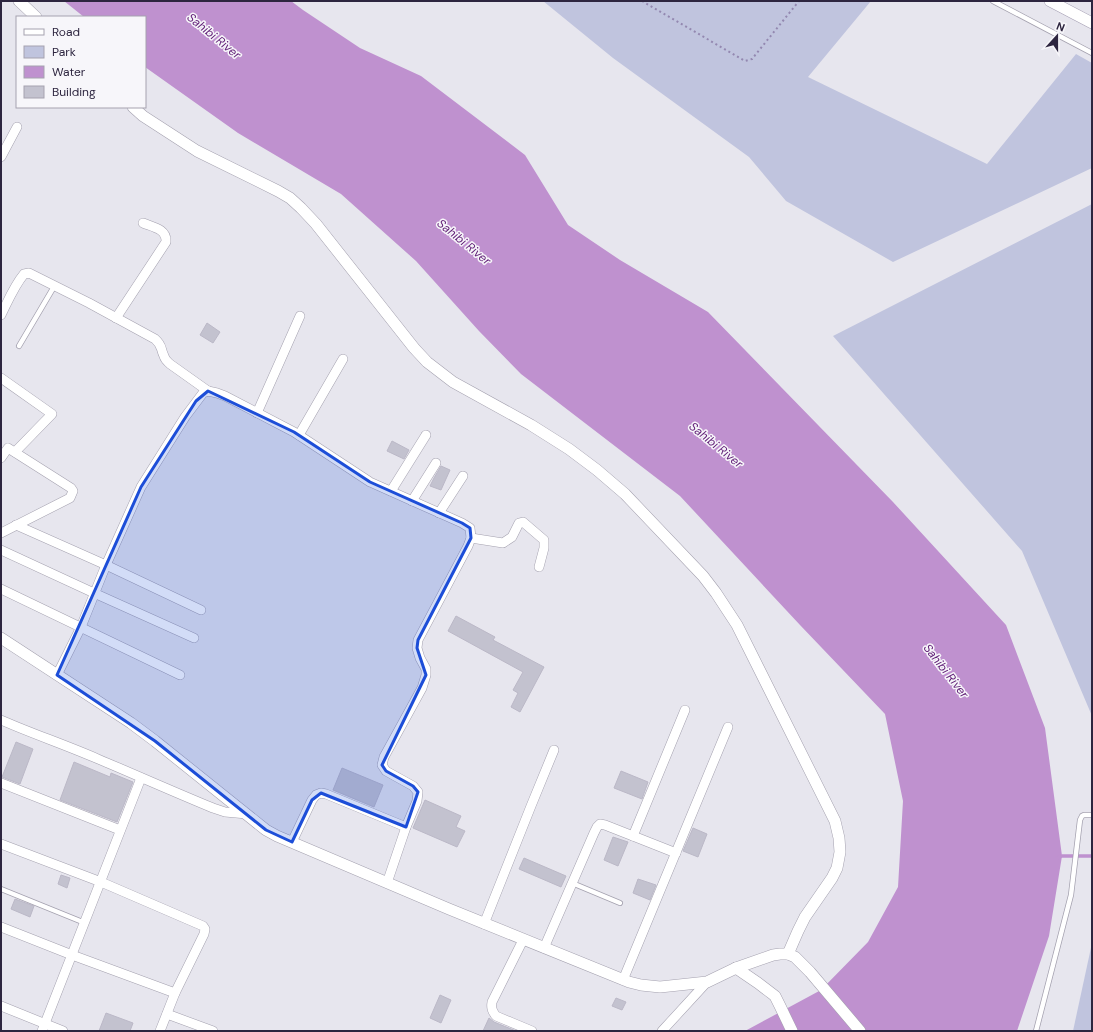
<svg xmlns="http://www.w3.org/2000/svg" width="1093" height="1032" font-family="'DM Sans',sans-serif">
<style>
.green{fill:#c0c4de}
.water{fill:#bf91cf}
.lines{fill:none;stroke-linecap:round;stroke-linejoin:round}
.stream{stroke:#bf91cf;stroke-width:3.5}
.building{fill:#c3c2cf;stroke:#bbb8c7}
.service-casing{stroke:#a4a1af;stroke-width:6}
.minor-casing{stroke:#a4a1af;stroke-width:10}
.tertiary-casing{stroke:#a4a1af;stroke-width:12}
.secondary-casing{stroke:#a49eb3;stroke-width:12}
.path{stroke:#9388b0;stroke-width:2;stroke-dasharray:2 3;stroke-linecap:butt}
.service{stroke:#fff;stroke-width:4.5}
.minor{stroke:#fff;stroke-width:9}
.tertiary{stroke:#fff;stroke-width:11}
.secondary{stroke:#fff;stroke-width:11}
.marked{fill:#1d4ed8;fill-opacity:0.2;stroke:#1d4ed8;stroke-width:3;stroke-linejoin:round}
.labels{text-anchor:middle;stroke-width:3;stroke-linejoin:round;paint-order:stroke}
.water-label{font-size:12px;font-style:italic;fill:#632279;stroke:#f7f6fa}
</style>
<rect width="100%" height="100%" fill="#e7e6ee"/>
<g class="green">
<polygon points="543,1 871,1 808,77 987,164 1076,54 1092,63 1092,168 893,262 786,201 749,157 613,58"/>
<polygon points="1092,204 1092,716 1022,551 833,336"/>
<polygon points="1092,943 1092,1031 1073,1031"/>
</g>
<polygon class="water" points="64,1 291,1 303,10 360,48 421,76 525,155 568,225 620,260 708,312 893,502 1006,625 1045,728 1062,856 1049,936 1017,1031 745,1031 821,990 868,942 898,887 903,801 885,714 800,625 680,496 521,374 479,331 416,261 341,194 238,133 145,67 145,17 84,17"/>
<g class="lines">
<polyline class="stream" points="1057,858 1062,856 1092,856"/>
</g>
<g class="building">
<polygon points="207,323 220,332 213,343 200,335"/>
<polygon points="392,441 409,450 404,459 387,451"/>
<polygon points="441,466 450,470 441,490 430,486 434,478"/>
<polygon points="456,616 495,637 493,640 544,667 520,712 511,707 518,693 513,690 523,672 448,631"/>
<polygon points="16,742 33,749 20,784 2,777"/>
<polygon points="74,762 110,777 111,773 133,782 117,822 60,800"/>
<polygon points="342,768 383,785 374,807 333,790"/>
<polygon points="621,771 648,782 642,799 614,788"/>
<polygon points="425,800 461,816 456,827 465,831 457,847 413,828"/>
<polygon points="693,828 707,834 698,857 683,851"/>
<polygon points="613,837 628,842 618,866 604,860"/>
<polygon points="524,858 566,876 561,887 519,869"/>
<polygon points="61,875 70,878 67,888 58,884"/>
<polygon points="638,879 656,885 650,900 633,893"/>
<polygon points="15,899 34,906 30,917 11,909"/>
<polygon points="440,995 451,1000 441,1023 430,1018"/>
<polygon points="616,998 626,1002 622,1010 612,1006"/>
<polygon points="106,1013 133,1023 130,1031 99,1031"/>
<polygon points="489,1018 494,1022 516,1031 483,1031"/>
</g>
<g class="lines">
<defs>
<g id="service">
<polyline points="993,1 1092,53"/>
<polyline points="19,346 55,285"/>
<polyline points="572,883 620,903"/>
<polyline points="1,889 85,923"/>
<polyline points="1036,1031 1071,895 1080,820 1082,816 1084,815 1092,815"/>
</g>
<g id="minor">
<polyline points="1,157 17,127"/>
<path d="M1 315C8 301 14 286 24 274L29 273 89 303 155 339C163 346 160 348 164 356 165 360 168 362 170 364L208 391"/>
<path d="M116 318 166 242C167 229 153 227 143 223"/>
<polyline points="1,378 52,414 15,452"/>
<polyline points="257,413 300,316"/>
<polyline points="299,435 343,359"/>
<polyline points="1,458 8,448 71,488 73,491 70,498 1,533"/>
<polyline points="391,491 426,435"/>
<polyline points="412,501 436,463"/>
<polyline points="439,513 463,476"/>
<polyline points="16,525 106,565 201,610"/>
<polyline points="471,538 503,543 512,537 519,523 523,522 544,540 544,548 539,567"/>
<polyline points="1,550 94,593 194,638"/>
<polyline points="1,589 180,675"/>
<polyline points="57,675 81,627 106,565 141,487 185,417 203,393 208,391 217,393 225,396 294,432 370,482 462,523 470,528 471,538 468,546 418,640 417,648 420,658 426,669 426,675 422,688 384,757 382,765 386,771 413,786 418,792 417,801 406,827 387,883"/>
<path d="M1 720C33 734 66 745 98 759 136 775 174 792 213 808L225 812 247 814"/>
<polyline points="1,783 120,830"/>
<polyline points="633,836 685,710"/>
<polyline points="292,842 312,800 316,795 321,793 326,794 406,827"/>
<polyline points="1,844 101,882 203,926 205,929 204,934 175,993 160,1031"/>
<polyline points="484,924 531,806 554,750"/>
<polyline points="1,927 72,955 175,993"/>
<path d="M523 940 492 1002C491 1008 492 1011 496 1016L532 1031"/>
<polyline points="544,948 594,833 597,827 600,824 605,825 633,836 676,853"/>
<polyline points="623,980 728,727"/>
<polyline points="1,1006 63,1031"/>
<polyline points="167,1014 213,1031"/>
<polyline points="42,1031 141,778"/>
<polyline points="662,1031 707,982"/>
</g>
<g id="tertiary">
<polyline points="19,1 36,17"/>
<polyline points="133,107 143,116 197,151 278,191 290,198 301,208 316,224 414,348 427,362 453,382 531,425 569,449 597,470 625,494 703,576 716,593 737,625 835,821 839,838 840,852 837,868 832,878 805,917 798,931 788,954"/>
<polyline points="1,638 131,723 155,741 266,830 277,836 449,909 629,982 641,985 660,987 707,982 736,968 773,955 780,954 788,954 795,957 810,972 860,1031"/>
<polyline points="736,968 758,983 775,996 780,1006 792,1031"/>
</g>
<polyline id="secondary" points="1050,1 1092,23"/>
</defs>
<use href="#service" class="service-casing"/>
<use href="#minor" class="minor-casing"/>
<use href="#tertiary" class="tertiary-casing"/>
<use href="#secondary" class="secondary-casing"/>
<polyline class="path" points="642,1 745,61 752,59 799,1"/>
<use href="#service" class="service"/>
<use href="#minor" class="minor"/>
<use href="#tertiary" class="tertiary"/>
<use href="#secondary" class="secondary"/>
</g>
<path class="marked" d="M208 391 294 432 370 482 462 523 470 528 471 538 418 640 417 648 426 675 382 765 386 771 413 786 418 792 406 827 321 793 312 800 292 842 266 830 155 741 57 675 141 487 196 401Z"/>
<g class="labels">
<g class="water-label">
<text transform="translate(214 36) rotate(39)" y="4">Sahibi River</text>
<text transform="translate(464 242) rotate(39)" y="4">Sahibi River</text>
<text transform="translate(716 445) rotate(39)" y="4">Sahibi River</text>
<text transform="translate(946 671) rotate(52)" y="4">Sahibi River</text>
</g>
</g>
<rect width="1093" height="1032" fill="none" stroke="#2d253f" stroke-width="4"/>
<rect x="16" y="16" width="130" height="92" fill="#f7f6fa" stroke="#a6a2af"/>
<rect x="24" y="29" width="20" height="6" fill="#ffffff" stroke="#a6a2af"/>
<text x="52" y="36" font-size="12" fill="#2d253f">Road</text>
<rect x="24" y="46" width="20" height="12" fill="#c0c4de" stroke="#a6a2af"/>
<text x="52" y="56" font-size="12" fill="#2d253f">Park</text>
<rect x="24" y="66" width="20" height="12" fill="#bf91cf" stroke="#a6a2af"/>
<text x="52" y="76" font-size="12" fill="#2d253f">Water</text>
<rect x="24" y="86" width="20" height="12" fill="#c3c2cf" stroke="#a6a2af"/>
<text x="52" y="96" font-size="12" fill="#2d253f">Building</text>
<g transform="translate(1057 36) rotate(21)" stroke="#f7f6fa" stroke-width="3" paint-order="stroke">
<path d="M0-3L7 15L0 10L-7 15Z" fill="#2d253f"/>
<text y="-6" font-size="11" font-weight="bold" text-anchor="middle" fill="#2d253f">N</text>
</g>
</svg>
